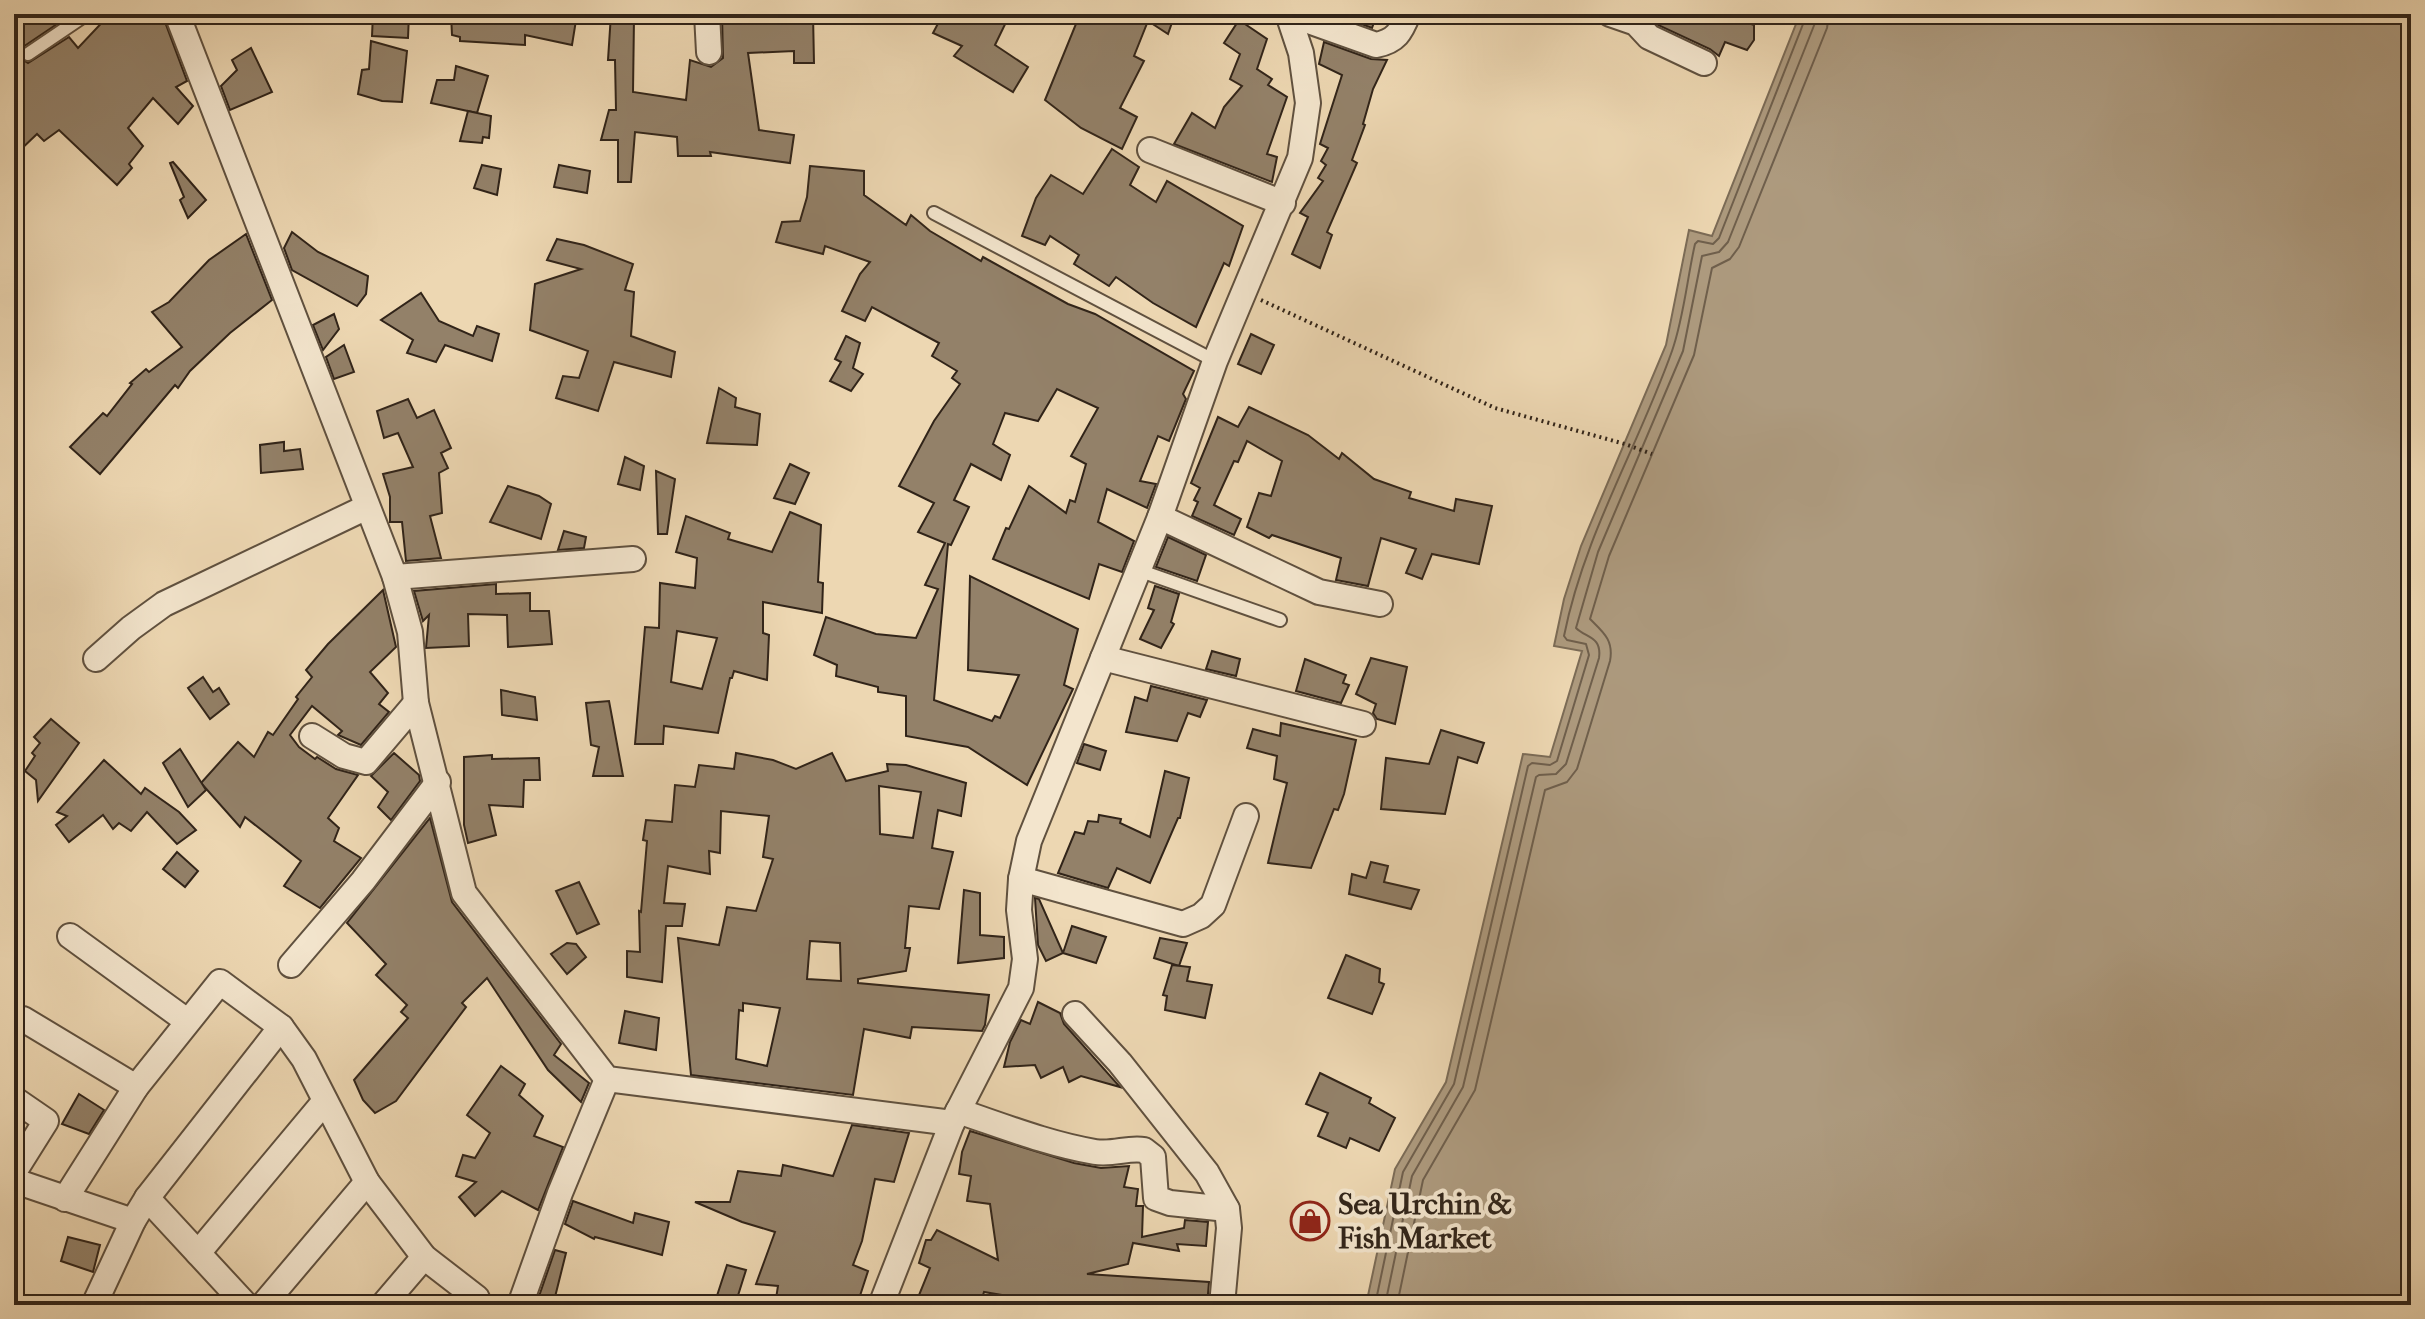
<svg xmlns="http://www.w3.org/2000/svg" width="2425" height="1319" font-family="'IM FELL French Canon',serif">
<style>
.water{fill:#ad9a7e;stroke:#7b6b56;stroke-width:2}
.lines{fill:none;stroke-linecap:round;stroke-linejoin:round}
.shore{stroke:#6f5f4c;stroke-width:2}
.building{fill:#938169;stroke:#312419;stroke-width:2;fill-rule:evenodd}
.lane-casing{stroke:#60513f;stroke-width:16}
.street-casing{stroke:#60513f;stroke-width:28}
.path{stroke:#312419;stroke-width:4;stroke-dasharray:2 4;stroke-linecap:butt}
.lane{stroke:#f3e5cd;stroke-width:12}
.street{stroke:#f3e5cd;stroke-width:24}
.labels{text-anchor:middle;stroke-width:8;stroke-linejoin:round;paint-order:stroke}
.poi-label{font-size:30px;font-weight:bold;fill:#312419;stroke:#f3e5cd;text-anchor:start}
</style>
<rect width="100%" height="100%" fill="#edd7b2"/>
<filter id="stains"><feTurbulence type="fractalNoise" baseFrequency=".0025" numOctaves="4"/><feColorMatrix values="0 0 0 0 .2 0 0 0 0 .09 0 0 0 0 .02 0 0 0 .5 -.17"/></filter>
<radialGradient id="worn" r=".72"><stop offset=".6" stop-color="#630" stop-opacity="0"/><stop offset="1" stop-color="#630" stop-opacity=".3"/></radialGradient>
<polygon class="water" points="1800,14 2411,14 2411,1305 1366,1305 1395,1169 1446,1082 1523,754 1550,757 1582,651 1554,646 1564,599 1581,546 1666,345 1689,230 1712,236"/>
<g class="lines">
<g class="shore">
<path d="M1375 1305 1403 1172 1454 1084 1528 766 1532 763 1550 765 1557 761 1589 655 1586 644 1567 640 1564 636C1584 535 1638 447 1672 351 1684 317 1687 279 1695 244L1698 241 1713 244 1719 238 1807 14"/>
<path d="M1385 1305 1412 1176 1463 1087 1536 777 1539 775 1556 774 1566 764 1599 658C1602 636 1586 638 1576 628L1598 552 1683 351 1702 256 1719 252 1728 242 1815 23 1817 14"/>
<path d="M1397 1305 1423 1180 1475 1090 1545 790 1567 782 1577 769 1610 661C1614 640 1603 632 1590 619L1609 556 1694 355 1712 268 1730 259 1739 247 1827 28 1829 14"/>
</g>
</g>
<g class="building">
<polygon points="34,14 48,14 57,24 20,49 20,58 28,63 69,37 78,48 110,14 162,14 187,81 176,87 193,106 178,124 153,98 128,128 143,146 129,164 132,168 117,185 59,130 44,141 37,134 14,156 14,32"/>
<polygon points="373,14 409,14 408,38 372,36"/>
<polygon points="451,14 577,14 572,45 525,35 525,45 460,41 460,37 452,35"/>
<polygon points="611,14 634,18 633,92 686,100 690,60 711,67 723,58 722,14 813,14 814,63 794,63 794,51 748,53 759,130 794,135 790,163 710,152 711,156 678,156 677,137 635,132 631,182 618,182 618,140 601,140 609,110 616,110 615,60 608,60"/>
<polygon points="943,14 1010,14 995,45 1028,67 1013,92 954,56 962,46 933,33"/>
<polygon points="1080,14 1175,14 1168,34 1148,21 1134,56 1144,61 1120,108 1137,117 1122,149 1081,128 1045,100"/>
<polygon points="1334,14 1377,14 1372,28"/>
<polygon points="1648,14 1724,14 1754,25 1754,40 1747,50 1725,42 1719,56 1710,49 1658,25"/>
<polygon points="1239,20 1267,39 1257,69 1272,79 1268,85 1287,97 1267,154 1277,157 1272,182 1174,144 1192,113 1215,128 1224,107 1242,86 1230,79 1240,54 1224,43"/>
<polygon points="371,41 407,51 402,102 382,101 358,94 362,70 369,69"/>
<polygon points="1324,42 1371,59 1387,60 1373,89 1363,124 1365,125 1352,160 1357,163 1327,232 1332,235 1320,268 1292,254 1308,217 1300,213 1323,181 1318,178 1326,165 1321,161 1328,148 1320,144 1342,75 1319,64"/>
<polygon points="251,48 272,92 230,110 221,86 237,70 232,60"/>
<polygon points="456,66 488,76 477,113 431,103 437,80 454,80"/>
<polygon points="468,111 491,116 489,138 483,137 482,143 460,141"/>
<polygon points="1112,149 1139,167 1130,185 1156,202 1167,181 1243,226 1229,266 1224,263 1196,327 1153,303 1116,277 1109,286 1074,264 1079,255 1050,236 1045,245 1022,236 1036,198 1051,175 1083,194"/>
<polygon points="173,162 206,200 188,218 180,200 184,197 170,163"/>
<polygon points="482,165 501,169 497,195 474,188"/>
<polygon points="559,165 590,171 587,193 554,187"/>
<polygon points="810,166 864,171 864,195 906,225 911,215 930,231 981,261 983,257 1068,304 1095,314 1194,371 1183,394 1186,399 1169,441 1158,436 1140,481 1156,484 1147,508 1107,489 1098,522 1134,541 1122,572 1099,564 1089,599 993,559 1006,528 1009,529 1029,486 1066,513 1070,500 1075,502 1086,464 1071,456 1098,408 1057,389 1038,421 1005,413 993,444 1010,455 1001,480 971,464 954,500 969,507 951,545 948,544 934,700 992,721 995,716 1000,718 1019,675 968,670 970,576 1078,629 1064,685 1073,689 1027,785 968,747 906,736 906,696 878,692 878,687 836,676 837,665 814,655 826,617 876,634 916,638 938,589 925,585 945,543 918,532 934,503 899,486 934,421 960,384 952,378 957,371 932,356 939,343 872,307 865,321 842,311 860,274 870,262 825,246 823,254 776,242 782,222 800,221 807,197"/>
<polygon points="292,232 318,252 368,276 366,294 357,306 292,270 284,248"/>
<polygon points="246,234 272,300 230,333 190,371 178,388 175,385 100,474 70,447 103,413 107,416 132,384 130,383 146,369 149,372 182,347 152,312 169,302 209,260"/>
<polygon points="557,239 584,245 633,264 625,290 634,292 631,336 675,352 671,377 614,362 598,411 556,398 563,376 579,378 588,351 530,330 535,284 581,269 547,260"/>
<polygon points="421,293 439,321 473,336 477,326 499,334 492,361 445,345 436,362 407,353 413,340 381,320"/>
<polygon points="334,314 339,329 323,350 313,325"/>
<polygon points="1251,334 1274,345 1261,374 1238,364"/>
<polygon points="846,336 860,343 853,368 863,374 851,391 830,381 841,362 835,359"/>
<polygon points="344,345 354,372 334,379 326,357"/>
<polygon points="719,388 736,398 735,407 760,414 757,445 707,443"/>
<polygon points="408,399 417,418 434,410 451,448 441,453 448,468 439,473 442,513 430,516 441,558 406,561 402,522 390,522 390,497 383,474 413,467 398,433 384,438 377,411"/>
<polygon points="1249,407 1308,435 1339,459 1342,453 1374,479 1411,492 1409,498 1454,511 1456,499 1492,506 1479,564 1432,554 1422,579 1406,573 1416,549 1381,538 1368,586 1336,580 1341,558 1272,535 1269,538 1247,527 1259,493 1271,496 1282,461 1247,441 1238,462 1234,461 1214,505 1241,519 1234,535 1192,516 1198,502 1194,500 1200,488 1191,483 1218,417 1238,427"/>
<polygon points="284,442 284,451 300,449 303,469 261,473 260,445"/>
<polygon points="625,457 644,466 640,490 618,484"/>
<polygon points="790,464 809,473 795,504 774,498"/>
<polygon points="656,471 675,479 667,534 658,534"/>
<polygon points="508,486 539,496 551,504 541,539 490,522"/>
<path d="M790 512 821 525 818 582 823 583 822 613 763 602V633L769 635 767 680 734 671 732 678H730L718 733 664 726 663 744H635L645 627 659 628 660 583 695 588 697 558 676 552 686 516 730 533 728 539 772 552ZM677 631 717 638 702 689 671 682Z"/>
<polygon points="564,531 586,537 584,548 558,550"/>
<polygon points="1168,537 1206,555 1197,581 1156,567"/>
<polygon points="496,584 496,594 530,593 530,611 549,611 552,644 508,647 507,615 468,614 469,646 426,648 429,615 423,621 414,591"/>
<polygon points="1155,586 1179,594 1171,622 1174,624 1161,648 1140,639 1154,610 1148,608"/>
<polygon points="383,590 396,647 370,672 388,693 379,704 389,712 361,745 338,735 342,731 312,706 290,735 299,747 315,759 317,757 336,769 358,775 328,818 339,828 334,841 361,858 320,908 284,886 301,861 245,817 240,827 201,783 238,742 254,757 268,732 273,735 298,699 296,697 312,677 306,670 328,644"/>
<polygon points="1212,651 1240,659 1236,676 1206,669"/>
<polygon points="1371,658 1407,667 1395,724 1377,719 1373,713 1376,704 1356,694"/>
<polygon points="1305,659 1346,675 1343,683 1349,685 1341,703 1296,691"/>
<polygon points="203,677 213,692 219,688 229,704 210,719 188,688"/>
<polygon points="1151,686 1207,700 1200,717 1188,713 1177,741 1126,732 1135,697 1147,701"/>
<polygon points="501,690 535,697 537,720 502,715"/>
<polygon points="609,701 623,776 593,776 599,747 591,745 586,703"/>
<polygon points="51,719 79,743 38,801 36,780 25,771 35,756 32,753 40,743 34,737"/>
<polygon points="1281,723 1356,740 1344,794 1338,810 1334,809 1311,868 1268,863 1287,783 1274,779 1277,756 1247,748 1253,729 1280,736"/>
<polygon points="1441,730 1484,743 1477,763 1458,757 1445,814 1381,809 1386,758 1429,764"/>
<polygon points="1084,744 1106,751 1100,770 1077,763"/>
<polygon points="180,749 206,790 188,807 163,763"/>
<polygon points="394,753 419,775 420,781 391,820 378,807 388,792 371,776"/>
<path d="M736 753 773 760 796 769 832 753 846 781 888 771 887 764 906 765 966 783 961 816 938 810 932 848 953 852 939 909 909 906 905 948H910L906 971 858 979V983L989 995 985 1025 982 1031 912 1027 910 1038 864 1029 853 1095 691 1075 678 938 719 945 727 907 756 911 773 859 763 857 769 816 721 811 720 853 709 851 710 874 668 866 664 903 685 904 682 926H666L662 982 627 977V951L640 952 639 911 641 912 647 841 643 840 646 820 672 822 675 785 695 787 699 765 734 769ZM879 786 921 792 913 838 880 834ZM810 941 840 943 841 981 807 979ZM743 1003 780 1008 767 1066 736 1059 739 1010 743 1011Z"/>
<polygon points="492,755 492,759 539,758 540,780 524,780 523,807 489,805 496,835 468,843 464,825 464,757"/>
<polygon points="104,760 141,794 145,788 179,812 196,830 177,844 147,812 131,831 119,823 113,829 103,815 69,842 56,825 67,816 57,812"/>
<polygon points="1165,771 1189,778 1180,818 1178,818 1150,883 1117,868 1108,888 1058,873 1075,832 1084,834 1088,821 1098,822 1099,815 1121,819 1120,823 1150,837"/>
<polygon points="430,818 452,902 561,1044 554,1055 589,1083 581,1102 548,1070 487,978 462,1003 466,1007 396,1101 375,1113 363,1100 354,1080 408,1018 401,1012 407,1005 376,975 386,964 347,923"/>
<polygon points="177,852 198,871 185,887 163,869"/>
<polygon points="1371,862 1388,866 1384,882 1419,890 1411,909 1349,894 1352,874 1366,878"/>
<polygon points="579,882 599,924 577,934 556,891"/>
<polygon points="964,890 980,893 980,935 1004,937 1004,958 958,963"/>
<polygon points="1035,898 1039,899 1063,953 1046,961 1038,945"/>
<polygon points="1072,926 1106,937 1096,963 1063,953"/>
<polygon points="1160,938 1187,943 1179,966 1154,958"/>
<polygon points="567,943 576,944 586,957 567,974 551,954"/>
<polygon points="1346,955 1380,969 1379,982 1384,984 1372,1014 1328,998"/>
<polygon points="1172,965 1190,967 1187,981 1212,985 1205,1018 1165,1010 1167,996 1163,995"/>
<polygon points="1038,1002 1060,1013 1064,1024 1120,1087 1081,1076 1069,1082 1063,1067 1041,1078 1035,1065 1004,1067 1010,1042 1021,1020 1030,1024"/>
<polygon points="625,1011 659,1018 656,1050 619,1043"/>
<polygon points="501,1066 525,1084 519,1095 543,1116 534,1136 563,1147 538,1210 502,1191 475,1216 459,1197 476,1182 456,1176 463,1155 475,1158 490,1133 467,1115"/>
<polygon points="1320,1073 1371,1098 1369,1103 1395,1118 1379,1151 1350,1138 1346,1148 1318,1136 1328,1113 1306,1104"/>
<polygon points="79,1094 104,1110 89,1134 62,1124"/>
<polygon points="852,1125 909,1133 894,1182 875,1179 862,1241 853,1265 868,1271 857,1305 775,1305 778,1286 756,1284 775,1232 742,1222 695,1202 730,1202 738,1171 781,1176 783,1165 833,1176"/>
<polygon points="970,1131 1074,1163 1101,1168 1129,1166 1124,1187 1138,1189 1136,1206 1143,1206 1142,1237 1184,1228 1185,1220 1208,1222 1206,1246 1177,1244 1179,1251 1133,1243 1128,1264 1087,1274 1209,1282 1207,1305 1042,1305 1042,1302 984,1292 980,1305 915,1305 930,1268 919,1263 926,1240 931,1240 937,1230 998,1260 990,1204 967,1201 971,1176 959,1174 962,1152"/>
<polygon points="573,1201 633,1223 635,1213 669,1222 662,1255 595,1237 594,1239 565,1224"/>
<polygon points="68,1237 100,1245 93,1272 61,1261"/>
<polygon points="555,1250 566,1253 553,1305 536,1305"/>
<polygon points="727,1265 746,1270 735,1305 714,1305"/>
</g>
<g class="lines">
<defs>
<g id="lane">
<polyline points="28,54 87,14"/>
<polyline points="934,213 1215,361"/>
<polyline points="1138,570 1280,620"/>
</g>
<g id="street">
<polyline points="177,14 395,577 410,632 416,703 464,893 607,1079 952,1123"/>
<polyline points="707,14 709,52"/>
<path d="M1289 14 1376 45C1396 41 1401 32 1408 14"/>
<polyline points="1610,14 1636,23 1649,37 1704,63"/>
<polyline points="1150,150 1283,203"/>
<polyline points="1160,517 1319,592 1380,604"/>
<polyline points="395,577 633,559"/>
<polyline points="1103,658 1363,724"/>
<polyline points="96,659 131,628 164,604 367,507"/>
<polyline points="312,736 344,756 366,762 416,703"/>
<polyline points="1021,879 1183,924 1201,916 1213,905 1246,816"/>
<polyline points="70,936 187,1021"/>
<polyline points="291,965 363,881 438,782"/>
<polyline points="1075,1014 1120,1063 1207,1173 1227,1209 1229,1228 1222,1305"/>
<polyline points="23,1019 136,1087"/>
<polyline points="14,1099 46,1121 14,1172"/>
<path d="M958 1111C1003 1126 1048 1144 1095 1152 1114 1155 1128 1147 1144 1150L1153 1157 1156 1198 1170 1203 1227 1209"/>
<polyline points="14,1177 15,1181 133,1221"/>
<polyline points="147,1198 246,1305"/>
<polyline points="65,1199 136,1087 220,982 281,1027 304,1059 367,1182 424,1257 477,1298 479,1305"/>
<polyline points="198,1253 325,1101"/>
<polyline points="94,1305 133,1221 147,1198 281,1027"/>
<polyline points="263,1305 367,1182"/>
<polyline points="383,1305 424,1257"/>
<polyline points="520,1305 560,1193 607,1079"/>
<polyline points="881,1305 952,1123 1021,988 1025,959 1019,910 1021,879 1029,841 1160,517 1215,361 1300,158 1308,103 1301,53 1288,14"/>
</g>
</defs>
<use href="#lane" class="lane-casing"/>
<use href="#street" class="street-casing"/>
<polyline class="path" points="1261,300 1495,408 1625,444 1652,454"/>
<use href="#lane" class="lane"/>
<use href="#street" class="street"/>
</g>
<defs>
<symbol id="shop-ring" viewBox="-11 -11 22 22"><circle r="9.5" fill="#f3e5cd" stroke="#8f2418" stroke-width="1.5"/><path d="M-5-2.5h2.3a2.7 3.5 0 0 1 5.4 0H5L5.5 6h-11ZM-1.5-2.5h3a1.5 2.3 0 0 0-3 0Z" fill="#8f2418"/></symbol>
</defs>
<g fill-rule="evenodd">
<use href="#shop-ring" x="1288" y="1199" width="44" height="44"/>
</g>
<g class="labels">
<g class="poi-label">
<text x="1338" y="1214">Sea Urchin &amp;<tspan x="1338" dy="34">Fish Market</tspan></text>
</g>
</g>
<rect width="2425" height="1319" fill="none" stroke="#edd7b2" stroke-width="48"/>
<rect x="16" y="16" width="2393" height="1287" fill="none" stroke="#312419" stroke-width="4"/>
<rect x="24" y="24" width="2377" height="1271" fill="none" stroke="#312419" stroke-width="2"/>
<rect width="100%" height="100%" filter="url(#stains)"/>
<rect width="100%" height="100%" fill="url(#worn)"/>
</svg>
